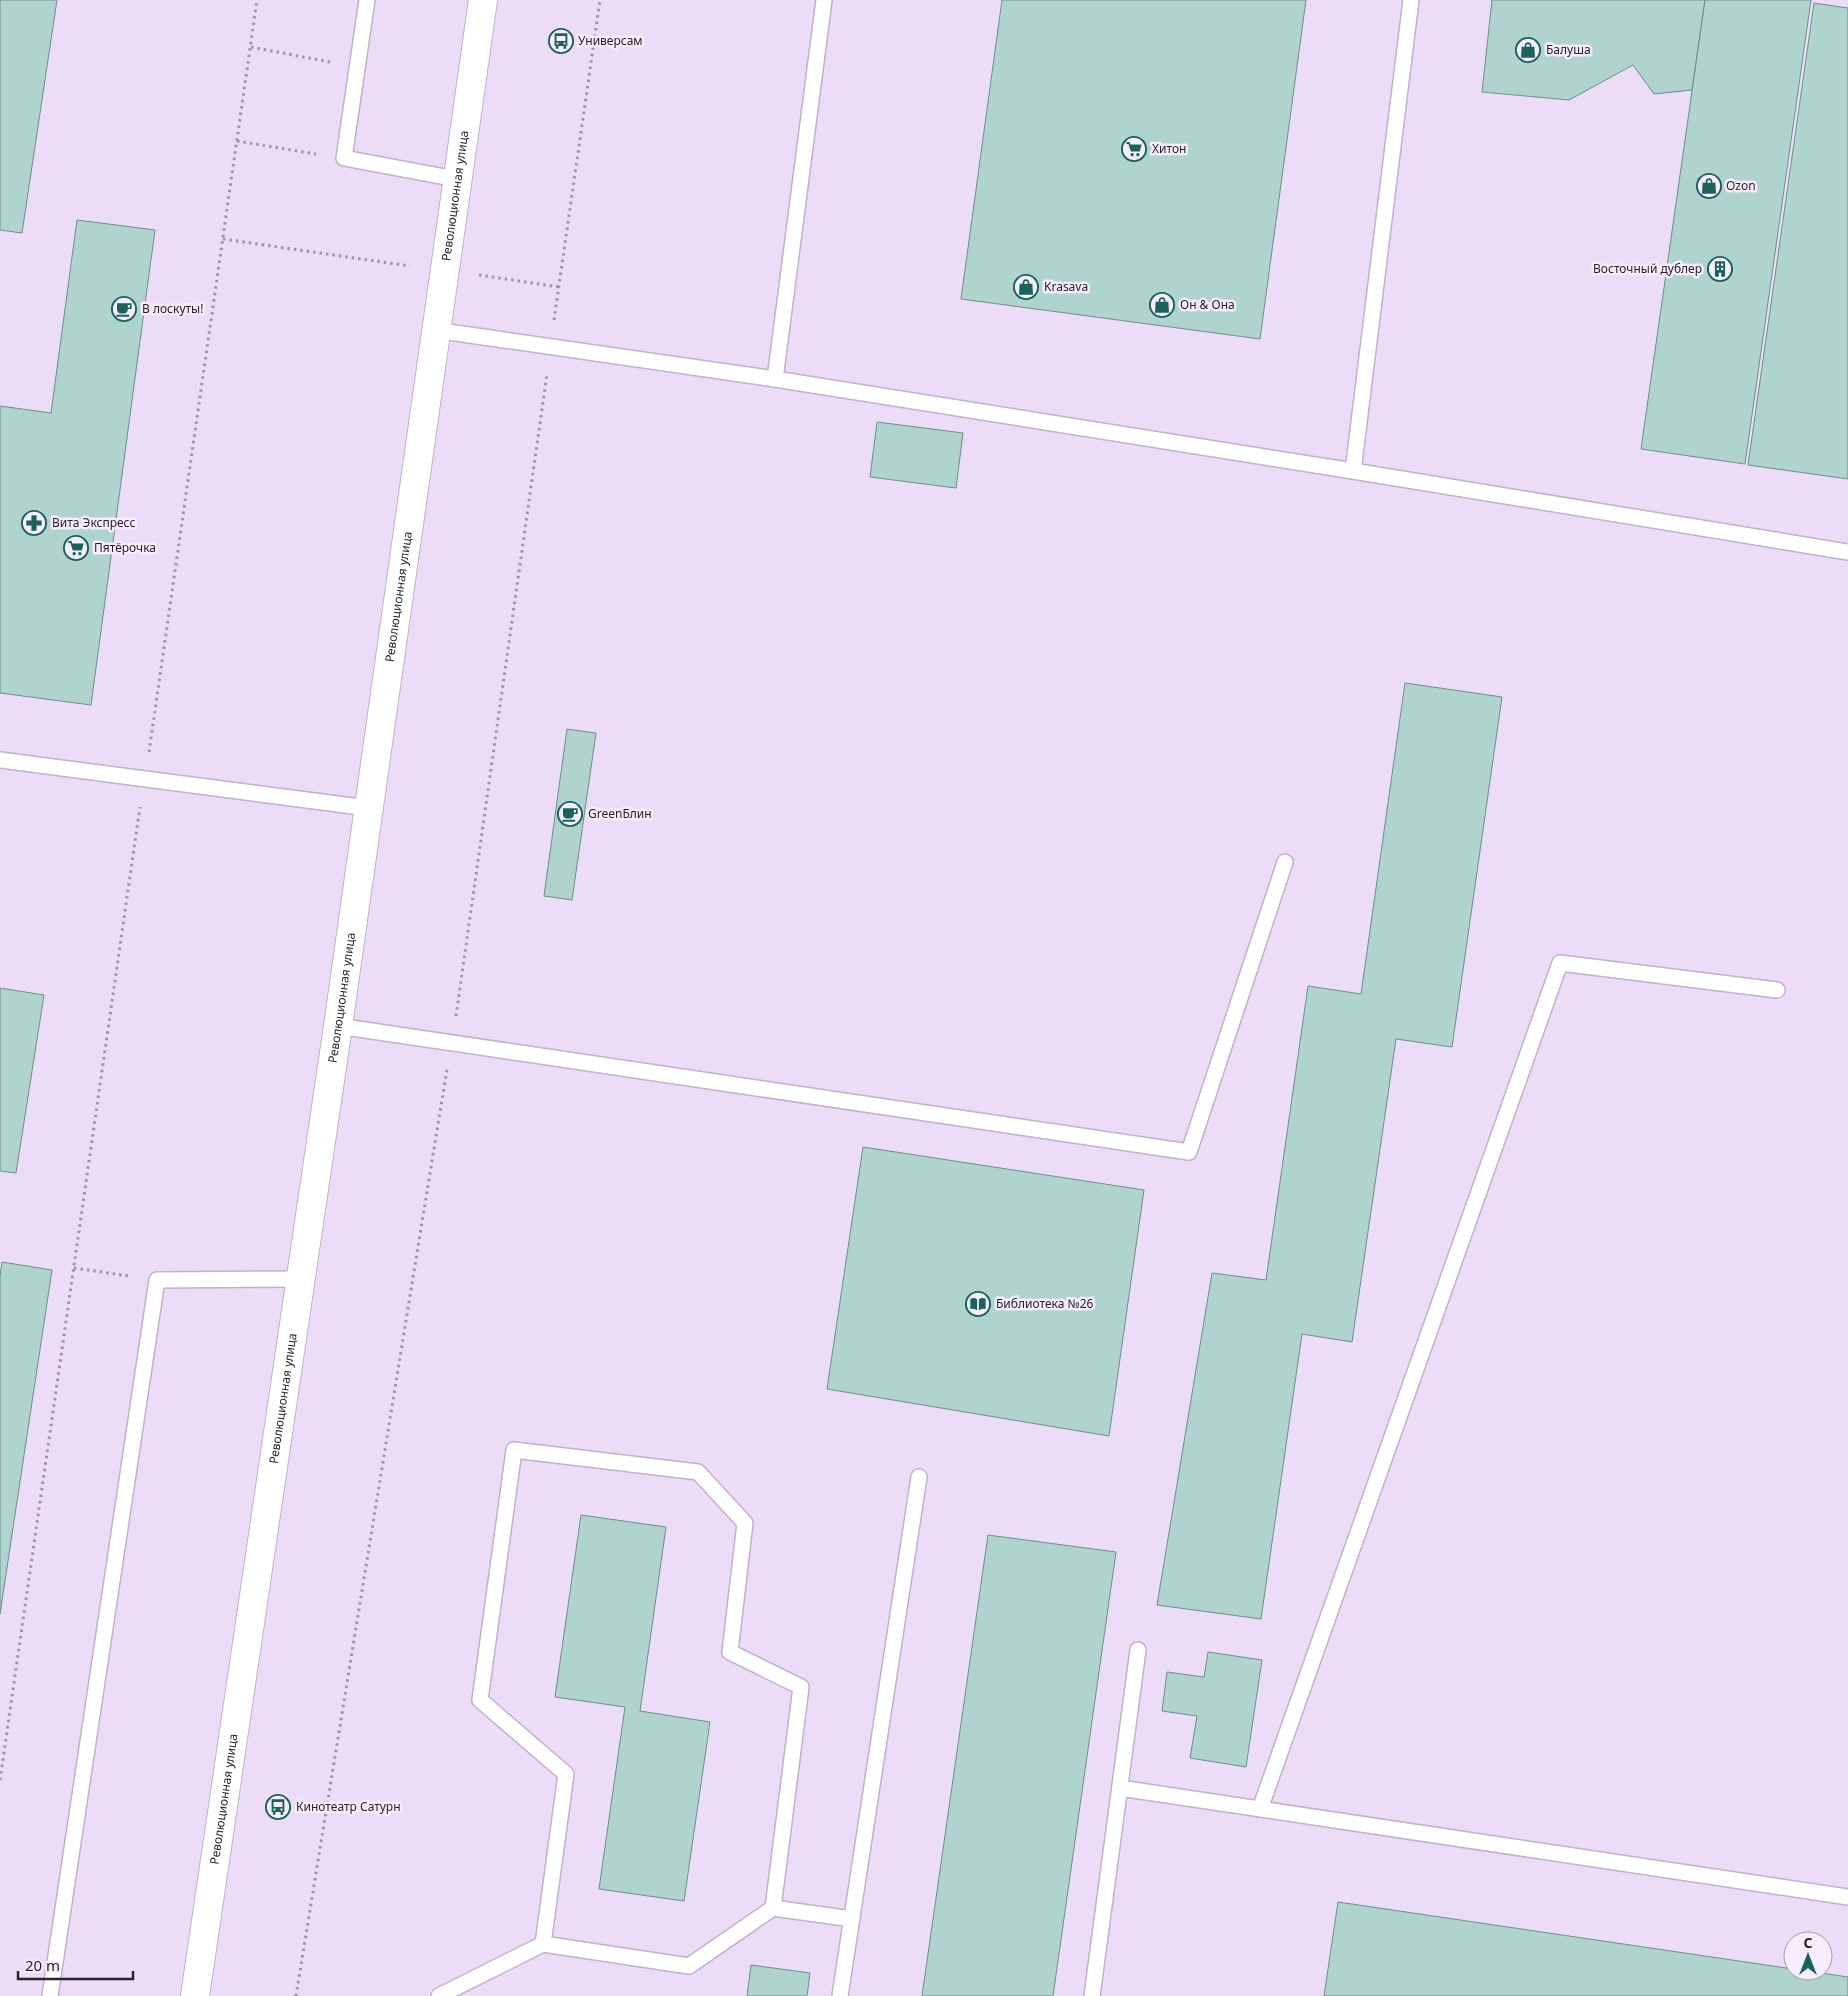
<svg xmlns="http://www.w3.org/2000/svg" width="1848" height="1996" font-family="'Noto Sans',sans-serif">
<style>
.building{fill:#afd4cd;stroke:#6d8f89}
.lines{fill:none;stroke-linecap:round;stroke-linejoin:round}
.service-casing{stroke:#c1b1ca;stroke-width:18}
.secondary-casing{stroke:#c1b1ca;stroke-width:30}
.path{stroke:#a093a7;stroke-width:3;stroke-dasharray:2.5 4;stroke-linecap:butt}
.service{stroke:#fff;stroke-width:15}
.secondary{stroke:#fff;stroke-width:28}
.labels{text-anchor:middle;stroke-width:5;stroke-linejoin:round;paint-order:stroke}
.poi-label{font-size:12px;fill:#29232c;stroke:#f6ecfc;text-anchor:start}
.street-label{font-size:12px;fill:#29232c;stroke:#f6ecfc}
</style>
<rect width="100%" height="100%" fill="#eddcf7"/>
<g class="building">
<polygon points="0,0 57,0 22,233 0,230"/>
<polygon points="1002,0 1306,0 1260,339 961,299"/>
<polygon points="1492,0 1705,0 1692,90 1654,94 1633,65 1569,100 1482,92"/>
<polygon points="1705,0 1811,0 1745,464 1641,449"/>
<polygon points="1814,3 1848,8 1848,479 1748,465"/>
<polygon points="77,220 155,230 91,705 0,693 0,406 51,413"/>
<polygon points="877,422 963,433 956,488 870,477"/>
<polygon points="1405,683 1502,697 1452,1047 1396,1039 1352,1342 1302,1334 1261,1619 1157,1605 1212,1273 1266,1280 1308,986 1361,994"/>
<polygon points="567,729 596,733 572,900 544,896"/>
<polygon points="0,988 44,995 16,1173 0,1171"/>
<polygon points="863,1147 1144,1190 1109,1436 827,1389"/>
<polygon points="2,1262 52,1270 0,1614 0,1276"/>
<polygon points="581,1515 666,1527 640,1711 710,1722 684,1901 599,1889 625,1707 555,1697"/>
<polygon points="988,1535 1116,1552 1053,1996 922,1996"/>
<polygon points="1208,1652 1262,1660 1246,1767 1190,1758 1197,1716 1162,1711 1167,1672 1204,1677"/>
<polygon points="1338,1902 1793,1969 1793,1971 1807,1971 1848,1977 1848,1996 1324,1996"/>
<polygon points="751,1965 810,1973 807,1996 747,1996"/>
</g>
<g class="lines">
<defs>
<g id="service">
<polyline points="367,0 344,158 456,179"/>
<polyline points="435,330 775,379 1353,471 1848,552"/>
<polyline points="775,379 824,0"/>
<polyline points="1353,471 1411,0"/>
<polyline points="0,760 368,808"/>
<polyline points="338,1026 1189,1152 1285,862"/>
<polyline points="1120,1788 1848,1897"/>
<polyline points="1260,1809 1560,963 1777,990"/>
<polyline points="773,1908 852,1919"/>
<polyline points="50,1996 157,1280 299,1279"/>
<polyline points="439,1996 543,1944 689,1966 773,1908 801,1687 730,1652 745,1523 698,1472 514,1450 480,1700 566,1774 543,1944"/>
<polyline points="840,1996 919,1477"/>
<polyline points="1092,1996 1138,1650"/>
</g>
<g id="secondary">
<path id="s1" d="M195 1996 338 1026 483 0"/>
</g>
</defs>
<use href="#service" class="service-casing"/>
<use href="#secondary" class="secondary-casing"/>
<g class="path">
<polyline points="251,47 330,62"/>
<polyline points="237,141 316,154"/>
<polyline points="223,239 410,266"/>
<polyline points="479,275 559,287"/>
<polyline points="554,320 600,0"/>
<polyline points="149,752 257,0"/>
<polyline points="456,1016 547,374"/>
<polyline points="74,1268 129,1276"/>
<polyline points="0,1780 140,807"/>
<polyline points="296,1996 447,1069"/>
</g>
<use href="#service" class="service"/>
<use href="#secondary" class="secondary"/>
</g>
<defs>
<symbol id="bus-ring" viewBox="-11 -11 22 22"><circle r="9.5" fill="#f6ecfc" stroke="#19635a" stroke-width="1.5"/><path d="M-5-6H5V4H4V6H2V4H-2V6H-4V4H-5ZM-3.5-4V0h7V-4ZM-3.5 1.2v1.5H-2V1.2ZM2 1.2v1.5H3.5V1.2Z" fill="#19635a"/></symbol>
<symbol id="shop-ring" viewBox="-11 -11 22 22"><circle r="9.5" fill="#f6ecfc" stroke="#19635a" stroke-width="1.5"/><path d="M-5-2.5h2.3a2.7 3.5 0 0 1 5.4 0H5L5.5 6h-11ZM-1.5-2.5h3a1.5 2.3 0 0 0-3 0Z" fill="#19635a"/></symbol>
<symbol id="supermarket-ring" viewBox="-11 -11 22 22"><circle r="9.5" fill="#f6ecfc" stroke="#19635a" stroke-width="1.5"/><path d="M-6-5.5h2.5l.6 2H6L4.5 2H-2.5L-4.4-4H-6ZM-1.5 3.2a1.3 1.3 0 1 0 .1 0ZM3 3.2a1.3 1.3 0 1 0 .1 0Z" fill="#19635a"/></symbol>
<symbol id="building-ring" viewBox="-11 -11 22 22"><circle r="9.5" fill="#f6ecfc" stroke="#19635a" stroke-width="1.5"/><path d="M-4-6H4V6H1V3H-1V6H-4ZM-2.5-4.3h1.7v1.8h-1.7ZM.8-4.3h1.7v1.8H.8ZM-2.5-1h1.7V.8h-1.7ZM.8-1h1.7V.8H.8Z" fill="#19635a"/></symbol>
<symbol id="cafe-ring" viewBox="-11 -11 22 22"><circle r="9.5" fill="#f6ecfc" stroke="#19635a" stroke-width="1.5"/><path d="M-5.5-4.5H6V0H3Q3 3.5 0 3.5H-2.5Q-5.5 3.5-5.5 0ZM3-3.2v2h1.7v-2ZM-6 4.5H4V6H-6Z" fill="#19635a"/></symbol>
<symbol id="pharmacy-ring" viewBox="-11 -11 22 22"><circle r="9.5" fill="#f6ecfc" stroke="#19635a" stroke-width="1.5"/><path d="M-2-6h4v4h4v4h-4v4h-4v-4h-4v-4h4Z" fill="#19635a"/></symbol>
<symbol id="library-ring" viewBox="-11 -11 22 22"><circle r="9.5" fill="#f6ecfc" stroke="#19635a" stroke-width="1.5"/><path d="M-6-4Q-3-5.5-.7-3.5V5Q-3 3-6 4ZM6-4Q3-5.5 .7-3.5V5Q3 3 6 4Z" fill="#19635a"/></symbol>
</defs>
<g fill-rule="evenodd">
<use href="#bus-ring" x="547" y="27" width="28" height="28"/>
<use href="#shop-ring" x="1514" y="36" width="28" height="28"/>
<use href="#supermarket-ring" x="1120" y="135" width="28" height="28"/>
<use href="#shop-ring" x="1695" y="172" width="28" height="28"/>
<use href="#building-ring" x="1706" y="255" width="28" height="28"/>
<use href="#shop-ring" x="1012" y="273" width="28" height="28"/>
<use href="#shop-ring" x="1148" y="291" width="28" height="28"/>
<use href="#cafe-ring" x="110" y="295" width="28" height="28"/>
<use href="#pharmacy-ring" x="20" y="509" width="28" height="28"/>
<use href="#supermarket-ring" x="62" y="534" width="28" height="28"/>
<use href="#cafe-ring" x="556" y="800" width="28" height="28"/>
<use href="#library-ring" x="964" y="1290" width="28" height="28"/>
<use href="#bus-ring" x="264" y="1793" width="28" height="28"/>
</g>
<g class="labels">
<g class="poi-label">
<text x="578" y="45">Универсам</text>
<text x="1546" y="54">Балуша</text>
<text x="1152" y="153">Хитон</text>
<text x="1726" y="190">Ozon</text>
<text x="1702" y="273" text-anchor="end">Восточный дублер</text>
<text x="1044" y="291">Krasava</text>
<text x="1180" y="309">Он &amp; Она</text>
<text x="142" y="313">В лоскуты!</text>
<text x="52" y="527">Вита Экспресс</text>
<text x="94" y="552">Пятёрочка</text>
<text x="588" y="818">GreenБлин</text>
<text x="996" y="1308">Библиотека №26</text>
<text x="296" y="1811">Кинотеатр Сатурн</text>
</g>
<g class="street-label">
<text dy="4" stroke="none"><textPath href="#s1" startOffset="1819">Революционная улица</textPath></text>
<text dy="4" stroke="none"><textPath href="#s1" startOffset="1414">Революционная улица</textPath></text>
<text dy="4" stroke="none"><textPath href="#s1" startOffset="1009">Революционная улица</textPath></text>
<text dy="4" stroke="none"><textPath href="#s1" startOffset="604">Революционная улица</textPath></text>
<text dy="4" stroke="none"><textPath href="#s1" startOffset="199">Революционная улица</textPath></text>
</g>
</g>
<g transform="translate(1808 1956)"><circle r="24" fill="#f6ecfc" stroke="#a49ca9"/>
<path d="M0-4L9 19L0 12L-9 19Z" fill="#19635a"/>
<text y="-8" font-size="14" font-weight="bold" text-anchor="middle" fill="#29232c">С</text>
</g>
<path d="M18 1971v8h115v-8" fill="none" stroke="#29232c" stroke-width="2.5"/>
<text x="25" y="1971" font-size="15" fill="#29232c" stroke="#f6ecfc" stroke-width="4" paint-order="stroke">20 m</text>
</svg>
